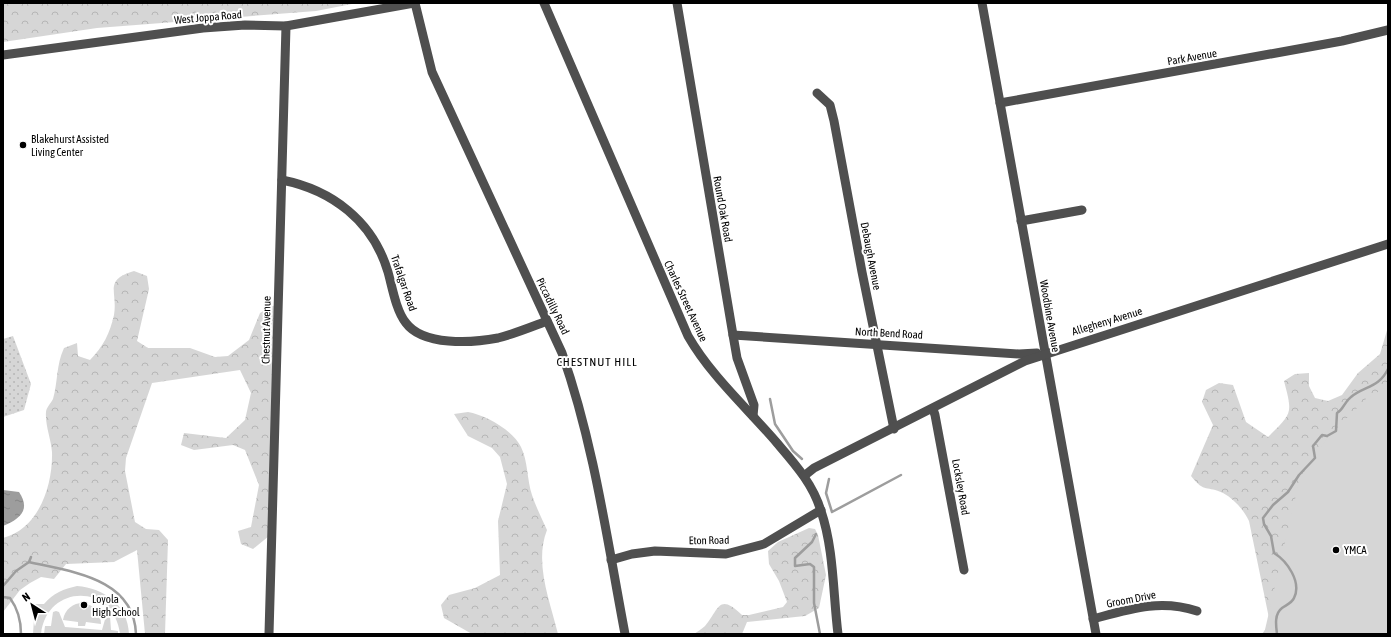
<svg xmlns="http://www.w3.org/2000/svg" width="1391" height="637" font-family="'Asap Condensed',sans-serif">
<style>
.grass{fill:url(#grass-dots)}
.forest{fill:url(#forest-crowns)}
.pitch{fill:#d6d6d6}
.water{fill:url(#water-ripples)}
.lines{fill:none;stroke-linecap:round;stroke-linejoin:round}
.stream{stroke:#9d9d9d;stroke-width:2.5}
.minor{stroke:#4f4f4f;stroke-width:9}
.poi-dot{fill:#000;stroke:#fff;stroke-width:1.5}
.labels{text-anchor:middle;stroke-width:4;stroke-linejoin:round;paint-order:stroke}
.street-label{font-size:11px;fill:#000;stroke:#fff}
.poi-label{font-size:11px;fill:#000;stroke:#fff;text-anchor:start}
.neighbourhood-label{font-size:12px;letter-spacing:1px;fill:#000;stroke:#fff}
</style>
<defs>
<pattern id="grass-dots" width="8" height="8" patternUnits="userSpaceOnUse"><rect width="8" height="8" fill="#d6d6d6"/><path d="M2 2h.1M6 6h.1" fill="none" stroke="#b6b6b6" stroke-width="1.8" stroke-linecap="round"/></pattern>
<pattern id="forest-crowns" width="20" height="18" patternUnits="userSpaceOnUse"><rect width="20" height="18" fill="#d6d6d6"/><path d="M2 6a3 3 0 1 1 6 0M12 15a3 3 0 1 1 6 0" fill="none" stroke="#b6b6b6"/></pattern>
<pattern id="water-ripples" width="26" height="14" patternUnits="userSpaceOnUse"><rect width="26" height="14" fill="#9d9d9d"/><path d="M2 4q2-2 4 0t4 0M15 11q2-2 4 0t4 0" fill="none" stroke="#858585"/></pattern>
</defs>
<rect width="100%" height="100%" fill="#fff"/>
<polygon class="grass" points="13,336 31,384 24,410 3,417 3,339"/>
<g class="forest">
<polygon points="3,3 357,3 316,11 97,28 3,42"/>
<path d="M134 271 147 276 149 289 137 341 148 348H190L215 357 228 356 249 340 260 313 275 305 269 536 253 549 241 544 238 531 251 527 259 485 245 450 233 445 194 450 181 445 184 433 226 438 245 420 251 393 240 370 152 383 126 458 125 471 135 522 146 529 159 530 168 540 165 634H145L137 550 114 562 66 564 54 579 41 577 30 583 20 590 3 612V538C39 529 53 485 52 452 51 439 45 425 46 412 46 408 51 403 53 399 58 382 56 365 64 348L77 343 78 356 90 360C103 347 110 333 114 315 118 292 103 280 134 271Z"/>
<path d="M1388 327V623L1386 634H1262L1270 623 1249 521C1244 510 1234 499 1223 493 1207 485 1205 494 1191 476L1213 425 1202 402 1206 390 1219 383 1233 385 1246 422 1268 437C1292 413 1293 415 1284 381L1295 374 1309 373V386L1315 398 1328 401 1342 395 1358 373 1380 354Z"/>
<path d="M468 412C485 415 513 430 521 447 528 461 527 480 532 495 536 507 542 519 547 530 534 563 550 601 558 634H472L444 618 441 605 449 595 475 588 500 575 498 521 507 484 500 457 492 448 468 436 454 414Z"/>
<path d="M809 528 815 529 818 535 826 575 819 608 805 616 747 622 742 634H694C698 631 702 629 705 626 719 610 718 592 742 615H749L783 607 787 602 779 581 769 564 768 551 778 542Z"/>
</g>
<g class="pitch">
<polygon points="1388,386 1388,634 1264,634 1300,478 1327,438 1366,399"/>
<path d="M77 586C104 588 128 605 129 634H120C114 583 47 583 41 634H33L35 604H44C53 593 64 589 77 586Z"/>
<path d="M83 603C94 605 101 612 101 624L86 622 85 626H78V622L63 620C65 609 73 603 83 603Z"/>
<polygon points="56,611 59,612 65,627 102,630 106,616 110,616 111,630 118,631 118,634 44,634 45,626 51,626 53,612"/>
</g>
<path class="water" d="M3 490 19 492C31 510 20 519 3 526Z"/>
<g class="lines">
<g class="stream">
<polyline points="770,399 775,424 793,451 802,459"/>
<polyline points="829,479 826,493 832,512 901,475"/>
<polyline points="816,534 812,542 795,558 795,566 810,564 814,567 814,603 820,634"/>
<path d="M29 562C72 572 134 578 136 634"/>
<polyline points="3,586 16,571 29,562 31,557"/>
<path d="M3 597 10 598C18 609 21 620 21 634"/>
<path d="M1277 634C1276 626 1274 614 1282 608 1286 605 1292 603 1294 598 1302 582 1287 561 1274 553L1271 536 1264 524 1263 518 1273 505 1288 492 1299 475 1315 458 1313 446 1322 435 1327 436 1336 431 1337 413C1344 409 1344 402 1351 397 1364 386 1379 388 1388 369"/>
</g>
<g class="minor">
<path d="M415 3 432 72 562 353C594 444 607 539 625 634"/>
<path d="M544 3 688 336C711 376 747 408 777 443 795 464 813 484 821 511 834 549 833 594 838 634"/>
<polyline points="677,3 733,335 737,358 754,405 753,416"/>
<polyline points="982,3 1096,634"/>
<polyline points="3,55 203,28 245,25 286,26 414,3"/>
<polyline points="817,93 830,105 834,121 862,272 894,429"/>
<polyline points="1000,103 1342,41 1388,30"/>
<path d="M282 180C332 190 373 221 388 272 392 286 396 311 406 323 423 346 472 343 498 338 514 334 531 327 547 321"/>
<polyline points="1021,221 1082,210"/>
<polyline points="733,335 1019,354 1037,353"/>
<polyline points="933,409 935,415 964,570"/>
<polyline points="804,476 814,468 1025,361 1388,244"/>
<polyline points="611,560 632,554 655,551 726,554 764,544 821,510"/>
<path d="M1093 619C1130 609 1160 599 1197 611"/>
<polyline points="269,634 286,26"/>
</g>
</g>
<g class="poi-dot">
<circle cx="23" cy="145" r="4"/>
<circle cx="1336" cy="550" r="4"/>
<circle cx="84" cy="605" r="4"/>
</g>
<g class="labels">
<g class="street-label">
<text transform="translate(208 17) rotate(-5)" y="4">West Joppa Road</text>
<text transform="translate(1192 57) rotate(-10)" y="4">Park Avenue</text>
<text transform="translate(723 209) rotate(80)" y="4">Round Oak Road</text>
<text transform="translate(871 256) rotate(79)" y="4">Debaugh Avenue</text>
<text transform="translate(404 283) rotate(71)" y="4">Trafalgar Road</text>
<text transform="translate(686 301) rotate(65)" y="4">Charles Street Avenue</text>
<text transform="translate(553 306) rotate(64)" y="4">Piccadilly Road</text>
<text transform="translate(1050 316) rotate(80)" y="4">Woodbine Avenue</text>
<text transform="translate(1107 321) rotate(-17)" y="4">Allegheny Avenue</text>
<text transform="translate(266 330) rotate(-89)" y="4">Chestnut Avenue</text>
<text transform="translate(889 333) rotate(3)" y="4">North Bend Road</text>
<text transform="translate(961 487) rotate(80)" y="4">Locksley Road</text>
<text transform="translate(709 540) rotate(-1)" y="4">Eton Road</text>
<text transform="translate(1131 599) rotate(-11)" y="4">Groom Drive</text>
</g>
<g class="poi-label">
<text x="31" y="143">Blakehurst Assisted<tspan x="31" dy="13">Living Center</tspan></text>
<text x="1344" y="554">YMCA</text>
<text x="92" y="603">Loyola<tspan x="92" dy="13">High School</tspan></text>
</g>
<g class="neighbourhood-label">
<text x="597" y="366">CHESTNUT HILL</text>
</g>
</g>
<rect width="1391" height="637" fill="none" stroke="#000000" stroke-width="8"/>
<g transform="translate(32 605) rotate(324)" stroke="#ffffff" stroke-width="3" paint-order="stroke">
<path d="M0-3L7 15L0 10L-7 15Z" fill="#000000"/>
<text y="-6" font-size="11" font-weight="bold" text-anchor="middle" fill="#000000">N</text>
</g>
</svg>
